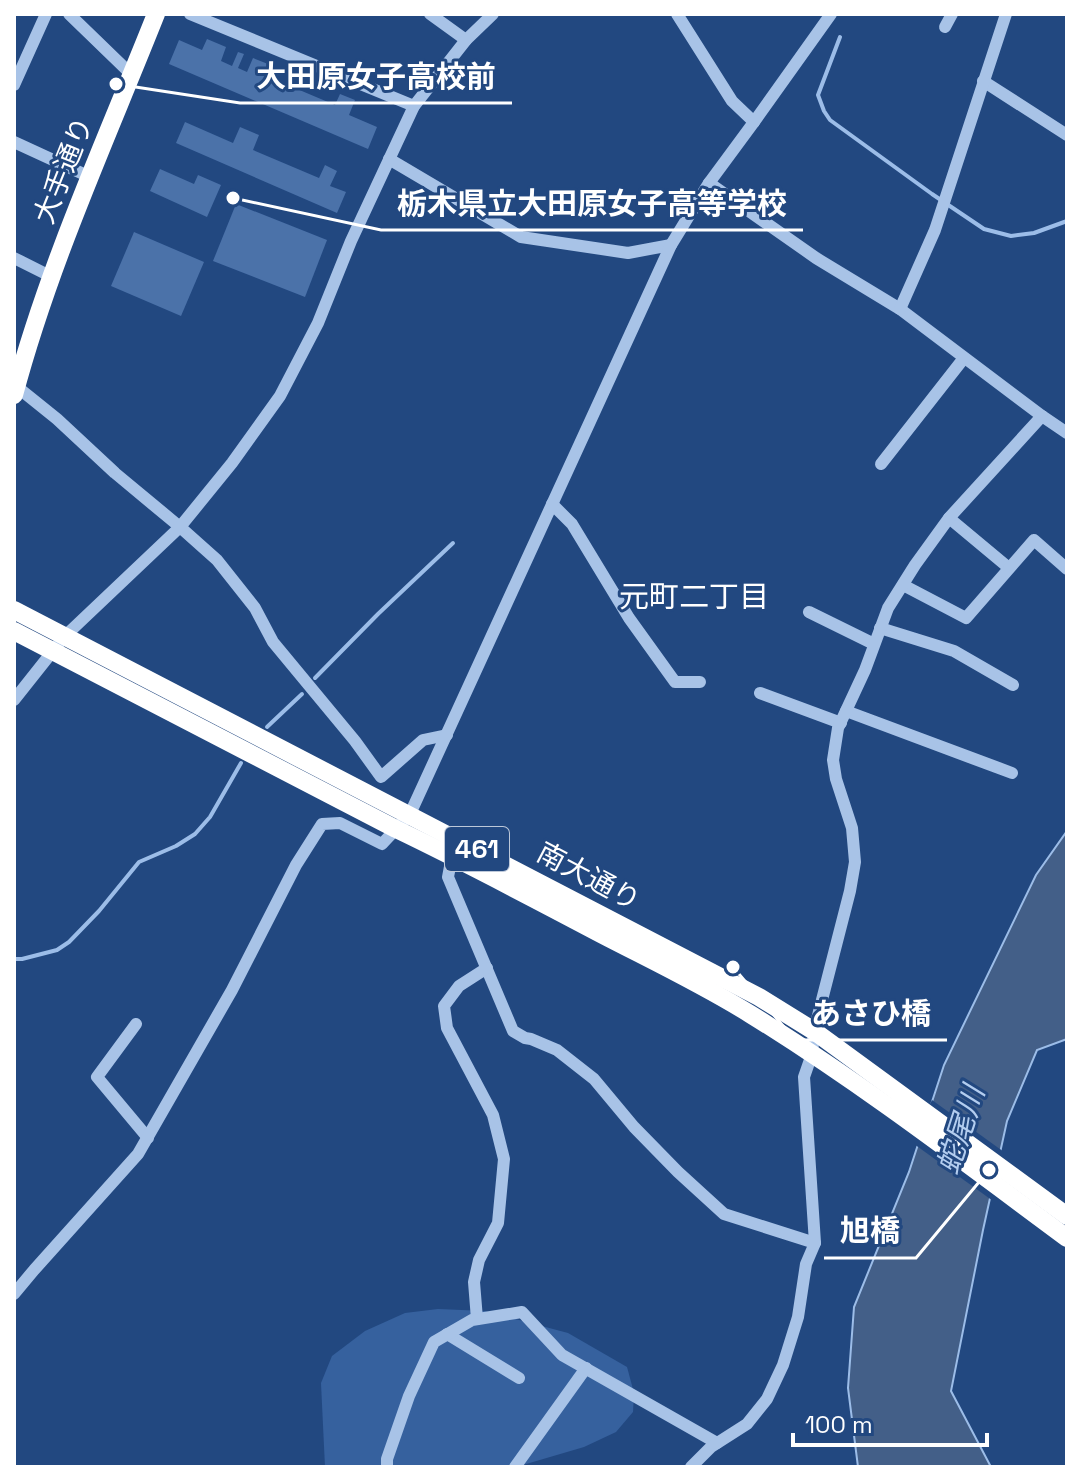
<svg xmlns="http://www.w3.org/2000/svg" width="1081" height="1481" font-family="'Space Grotesk','Noto Sans JP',sans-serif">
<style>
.green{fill:#36619e}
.water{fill:#435f88;stroke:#9cbde8;stroke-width:2}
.pier{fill:#224880}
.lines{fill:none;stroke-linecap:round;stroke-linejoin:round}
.stream{stroke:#9cbde8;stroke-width:4}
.building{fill:#4b72a9}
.minor{stroke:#a8c3e7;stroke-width:12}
.highway{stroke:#fff;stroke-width:18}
.labels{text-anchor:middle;stroke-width:6;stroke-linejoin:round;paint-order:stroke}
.shield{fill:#224880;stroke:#bdc8d9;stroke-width:2}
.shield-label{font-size:26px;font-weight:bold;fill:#fff}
.street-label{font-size:28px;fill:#fff;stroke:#224880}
.neighbourhood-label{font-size:30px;fill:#fff;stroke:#224880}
.water-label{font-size:30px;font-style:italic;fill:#b3cdef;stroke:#224880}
.leader{fill:none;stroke:#fff;stroke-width:3}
.callout-dot{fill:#fff;stroke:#224880;stroke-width:3}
.callout-label{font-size:30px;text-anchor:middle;font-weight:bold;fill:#fff;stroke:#224880;stroke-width:6;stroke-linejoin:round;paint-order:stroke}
</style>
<rect width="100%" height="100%" fill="#224880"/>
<polygon class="green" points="438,1309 485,1311 568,1333 627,1367 634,1393 633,1412 616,1432 584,1447 516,1467 325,1467 321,1383 332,1356 365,1331 405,1313"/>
<polygon class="water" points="1067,831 1067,1039 1037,1050 1007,1121 983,1230 951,1391 991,1467 858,1467 848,1388 854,1307 909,1172 944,1065 1036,875"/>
<polygon class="pier" points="932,1100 1004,1152 993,1201 914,1144 922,1119"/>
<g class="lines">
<g class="stream">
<polyline points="840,37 818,95 824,111 830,120 932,194 984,229 1011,236 1034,233 1067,221"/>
<polyline points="315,678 378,614 453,543"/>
<polyline points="267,727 302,694"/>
<polyline points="14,959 22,959 57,950 69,942 99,911 139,862 176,846 195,834 210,817 241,763"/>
</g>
</g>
<g class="building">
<polygon points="207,39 226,47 221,61 232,66 238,52 244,54 238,68 247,72 253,58 268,64 264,75 335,105 340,94 355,100 349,115 377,127 368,149 169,64 179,40 202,50"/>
<polygon points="185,122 233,143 240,127 259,135 253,150 319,178 325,165 337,171 330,186 346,192 337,213 176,143"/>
<polygon points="160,169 194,184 198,175 221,185 207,217 150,191"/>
<polygon points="236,204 327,240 305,297 213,261"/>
<polygon points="134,232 204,262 181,316 111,286"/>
</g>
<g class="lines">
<g class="minor">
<polyline points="69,14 132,75"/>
<polyline points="190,14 414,106"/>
<polyline points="430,14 466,40"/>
<polyline points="677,14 732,101 754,122"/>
<polyline points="945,27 952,14"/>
<polyline points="983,81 1067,135"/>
<polyline points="14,85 46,14"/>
<polyline points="14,142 90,177"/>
<polyline points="389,159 521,237 628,253 671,245"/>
<polyline points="709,183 816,258 900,309 1042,416 1067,433"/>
<polyline points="14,258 50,276"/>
<polyline points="900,309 935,230 1006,14"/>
<polyline points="16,386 57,419 115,473 180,527 217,560 255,608 273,642 355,741 381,777 423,740 447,735"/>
<polyline points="881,464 964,358"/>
<polyline points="552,504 572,524 629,618 675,682 700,682"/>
<polyline points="949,518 1009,568"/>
<polyline points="903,585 966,618 1034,540 1067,569"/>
<polyline points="809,612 874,644"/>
<polyline points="880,628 954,651 1013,685"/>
<polyline points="760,693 841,723"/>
<polyline points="14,700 64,637 180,527 232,463 280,396 318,323 351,241 414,106 466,40 493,14"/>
<polyline points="846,711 1012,773"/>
<polyline points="452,856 448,877 513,1031 525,1038 531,1039 557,1050 594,1079 634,1127 678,1172 724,1214 815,1243"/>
<polyline points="136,1024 97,1077 148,1138"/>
<polyline points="14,1294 34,1270 138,1154 232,990 296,865 322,824 340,823 382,844 410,814 671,245 709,183 754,122 831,14"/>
<polyline points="477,1319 474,1282 479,1260 498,1223 504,1159 493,1115 447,1028 444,1006 459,986 487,968"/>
<polyline points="447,1334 519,1378"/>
<polyline points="387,1467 387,1459 409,1396 434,1342 472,1320 522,1312 562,1355 717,1443"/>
<polyline points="515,1467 586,1368"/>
<polyline points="691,1467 711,1447 747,1424 767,1399 783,1365 798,1317 806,1264 815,1243 804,1077 812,1054 814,1031 850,891 855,862 852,828 836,779 833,760 838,728 865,670 888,608 915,565 949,518 1042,416"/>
</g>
<g class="highway">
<path d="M14 395C49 264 106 140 156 14"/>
<polyline points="14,610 759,997 814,1031 1067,1216"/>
<path d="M14 631 396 829C465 862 533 898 601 934 651 960 702 984 750 1014 860 1082 963 1161 1067 1238"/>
</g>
</g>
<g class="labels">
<rect class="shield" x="445" y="827" width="64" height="44" rx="6"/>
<g class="shield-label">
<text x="477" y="858">461</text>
</g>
<g class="street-label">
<text transform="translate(63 170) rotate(-68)" y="10">大手通り</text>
<text transform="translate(589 876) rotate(28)" y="10">南大通り</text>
</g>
<g class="neighbourhood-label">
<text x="694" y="607">元町二丁目</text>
</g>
<g class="water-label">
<text transform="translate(961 1130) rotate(-72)" y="10">蛇尾川</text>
</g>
</g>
<path class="leader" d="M116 84L240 103H512M233 198L381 230H803M733 967L795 1040H947M989 1170L916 1258H824"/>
<g class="callout-dot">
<circle cx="116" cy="84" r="8"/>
<circle cx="233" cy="198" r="8"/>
<circle cx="733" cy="967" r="8"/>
<circle cx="989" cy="1170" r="8"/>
</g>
<g class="callout-label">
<text x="376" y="87">大田原女子高校前</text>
<text x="592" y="214">栃木県立大田原女子高等学校</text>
<text x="871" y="1024">あさひ橋</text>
<text x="870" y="1241">旭橋</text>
</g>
<rect width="1081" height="1481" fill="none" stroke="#ffffff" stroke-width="32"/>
<path d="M793 1433v12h194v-12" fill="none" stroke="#ffffff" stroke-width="4"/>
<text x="805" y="1433" font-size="24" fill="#ffffff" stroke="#224880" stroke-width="6" paint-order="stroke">100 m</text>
</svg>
